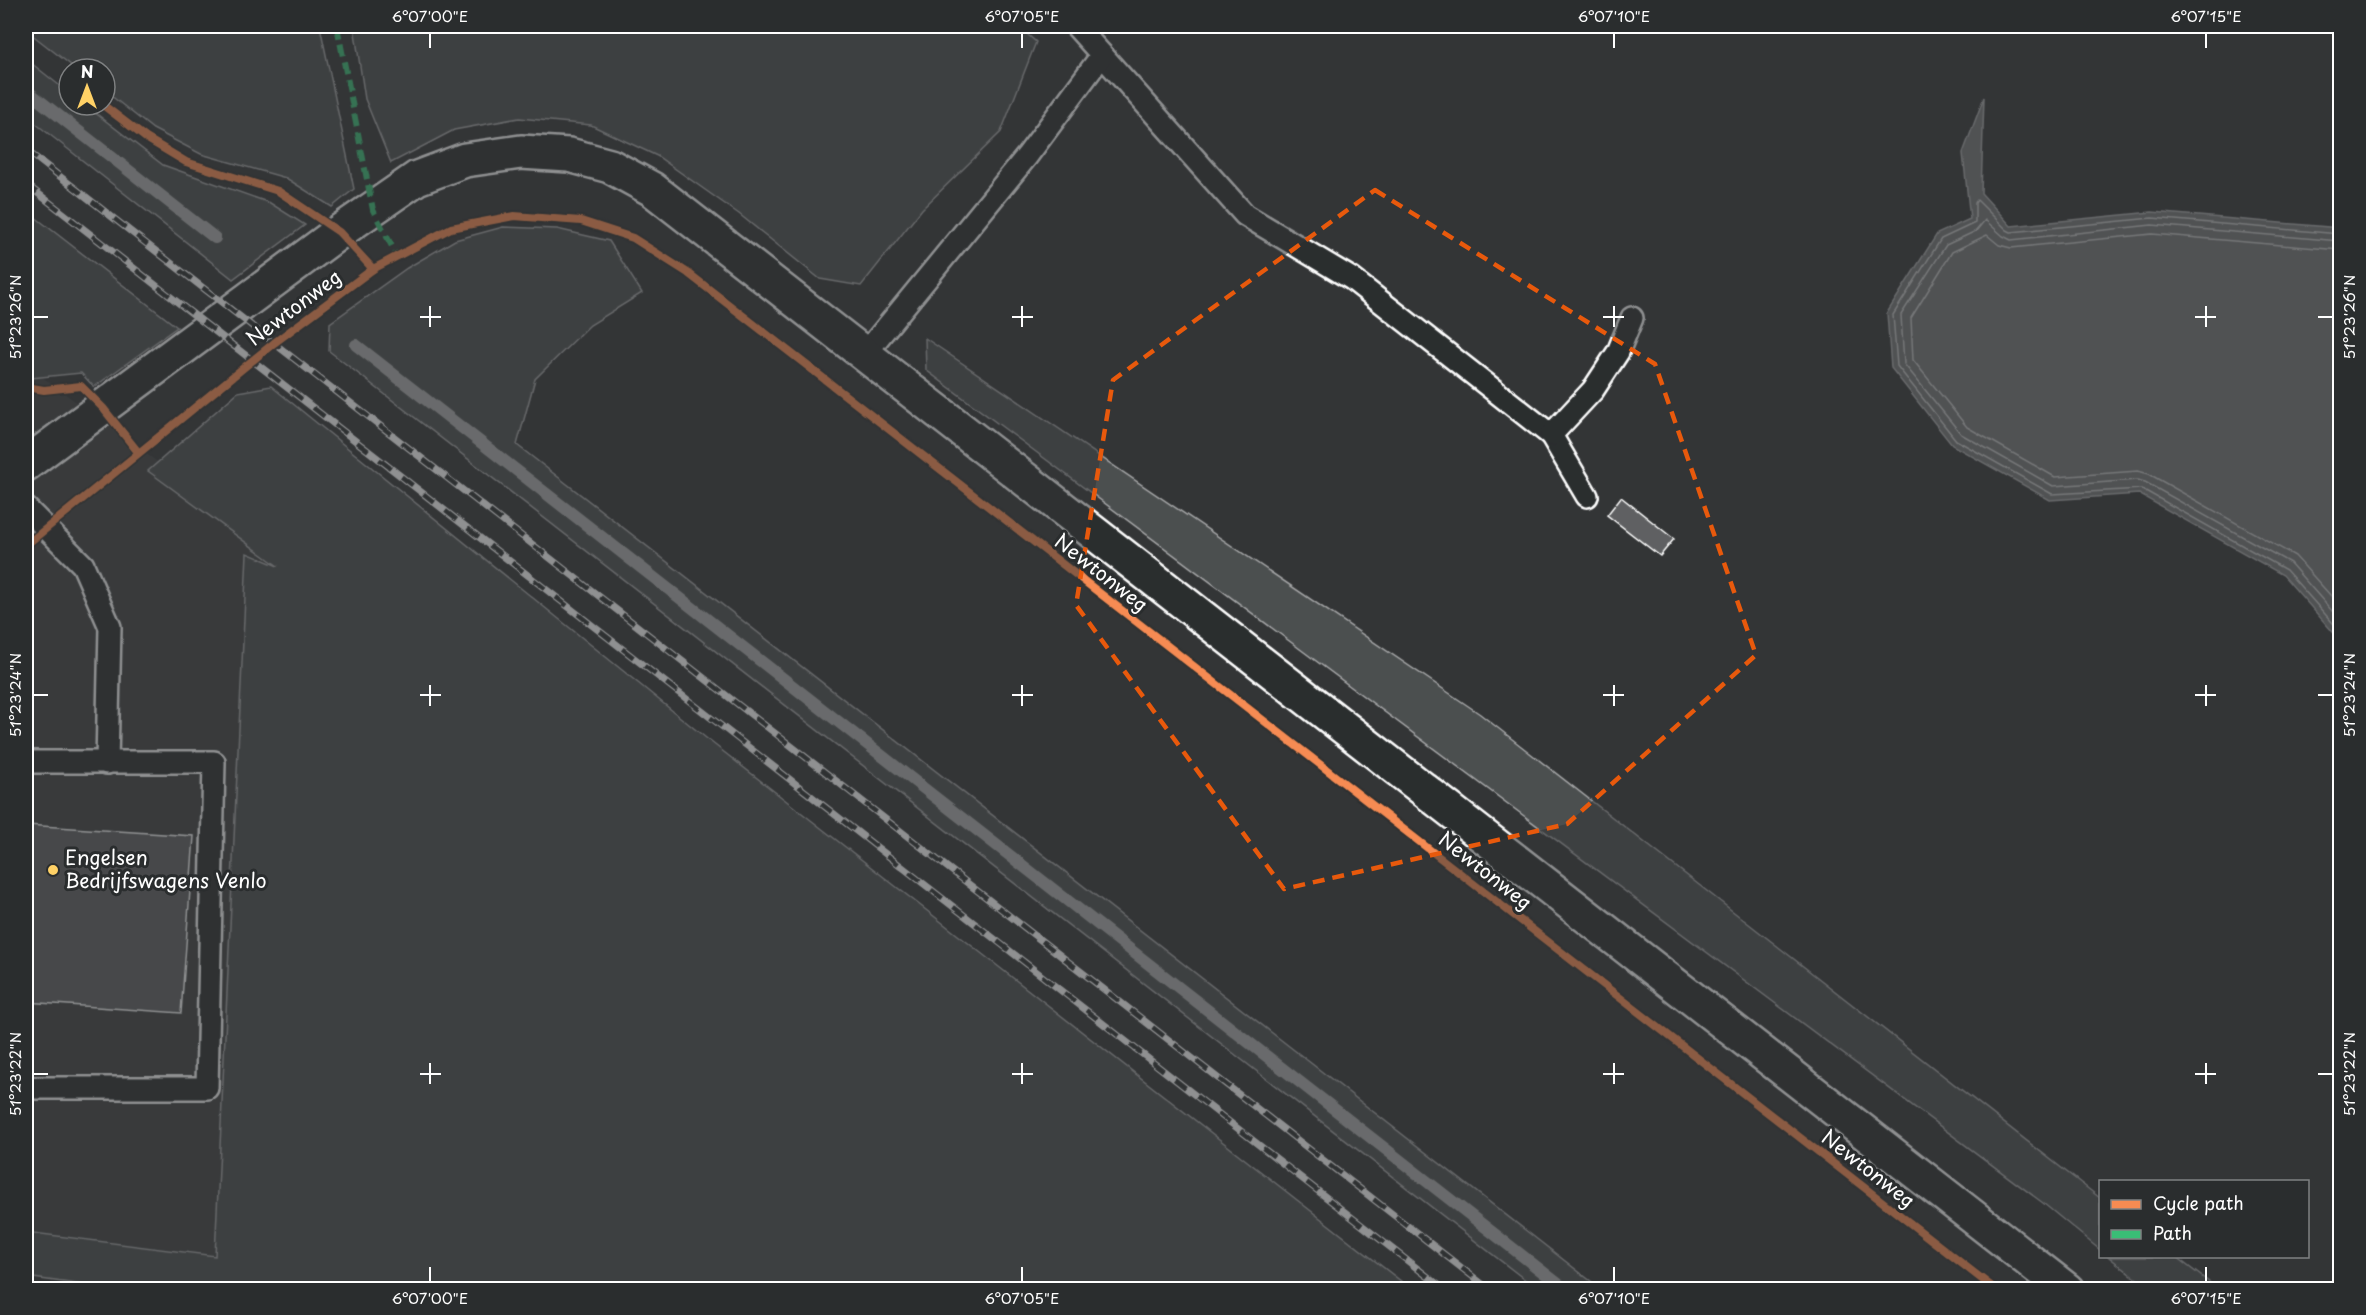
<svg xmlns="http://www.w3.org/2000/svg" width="2366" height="1315" font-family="'Playpen Sans',sans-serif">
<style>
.built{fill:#404243}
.green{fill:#4c4f50;stroke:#a6a7a8;stroke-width:1.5}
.water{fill:#737576;stroke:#abacad;stroke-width:1.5}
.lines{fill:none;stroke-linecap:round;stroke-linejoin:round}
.shore{stroke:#c7c8c8;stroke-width:1.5}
.stream{stroke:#abacad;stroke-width:12}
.building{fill:#5f6162;stroke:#fff;stroke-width:1.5}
.lane-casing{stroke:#fff;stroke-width:26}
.secondary-casing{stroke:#fff;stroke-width:38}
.lane{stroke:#2a2d2e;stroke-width:21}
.secondary{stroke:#2a2d2e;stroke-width:33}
.rail-casing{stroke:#fff;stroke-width:7}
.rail{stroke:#2a2d2e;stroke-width:4.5;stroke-dasharray:14;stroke-linecap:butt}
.quiet{stroke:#3abd76;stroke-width:6;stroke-dasharray:12 6;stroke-linecap:butt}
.cycleway-casing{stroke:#2a2d2e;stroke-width:11}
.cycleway{stroke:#f68b52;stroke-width:8}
.marked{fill:none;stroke:#e8590c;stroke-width:4.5;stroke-dasharray:12 8;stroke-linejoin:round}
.ticks{fill:none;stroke:#fff;stroke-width:2}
.poi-dot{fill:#ffd166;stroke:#2a2d2e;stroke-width:2}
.labels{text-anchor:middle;stroke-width:6;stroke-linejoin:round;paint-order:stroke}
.street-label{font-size:20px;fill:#fff;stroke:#2a2d2e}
.poi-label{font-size:20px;fill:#fff;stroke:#2a2d2e;text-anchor:start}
.neatline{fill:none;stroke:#fff;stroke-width:2}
.ticks-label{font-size:15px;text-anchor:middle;fill:#fff}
</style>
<rect width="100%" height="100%" fill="#333536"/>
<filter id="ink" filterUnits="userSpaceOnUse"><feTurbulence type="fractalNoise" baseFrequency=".0167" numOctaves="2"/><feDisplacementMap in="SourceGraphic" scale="12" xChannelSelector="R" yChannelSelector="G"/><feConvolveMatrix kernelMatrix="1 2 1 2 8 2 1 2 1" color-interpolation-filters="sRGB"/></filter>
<g filter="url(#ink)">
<polygon class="built" points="26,365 278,551 222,1264 26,1238"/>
<g class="green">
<polygon points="26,26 320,26 354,189 332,207 286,178 201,154 153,129 105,91 105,69 76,69 26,30"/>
<polygon points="354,26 1018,26 1036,42 1001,132 922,209 861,286 820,279 739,214 657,156 591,125 519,118 454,130 391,163 365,99"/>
<polygon points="26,59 69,93 69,105 85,105 163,165 270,203 305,225 233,279 26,116"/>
<polygon points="26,210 177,327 94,387 81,373 31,378 26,374"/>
<polygon points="503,227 557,229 609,241 642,293 590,325 535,379 517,445 1601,1289 1537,1289 329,351 330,323 407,268 455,240"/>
<polygon points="925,338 1480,714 2100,1198 2100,1250 2043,1203 926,370"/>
<polygon points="271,386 711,742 1411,1289 121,1290 26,1277 26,1232 215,1256 247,553 278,566 148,471 238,392"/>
<polygon points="2109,1257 2176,1257 2218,1289 2150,1289"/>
</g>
<polygon class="water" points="1984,97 1981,193 2011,226 2152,212 2340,228 2340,640 2283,575 2139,494 2050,500 1952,445 1891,368 1887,313 1937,234 1970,219 1963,153"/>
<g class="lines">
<g class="shore">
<polyline points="2340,234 2152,218 2011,232 2007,230 1977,200 1975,203 1975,223 1941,239 1893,315 1897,366 1956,440 2052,494 2142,489 2286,570 2340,631"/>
<polyline points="2340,241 2152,225 2011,240 2003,236 1985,220 1976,231 1946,245 1901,315 1904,364 1961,434 2053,486 2138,480 2145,482 2290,563 2340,620"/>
<polyline points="2340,250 2152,234 2011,248 1999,245 1987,235 1952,252 1911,318 1913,360 1967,427 2055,477 2138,471 2149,474 2295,556 2340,606"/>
</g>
<g class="stream">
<polyline points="26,90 215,238"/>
<polyline points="356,345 1566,1290"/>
</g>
</g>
<g class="building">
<polygon points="1621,497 1674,539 1660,556 1607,515"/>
<polygon points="26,825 194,836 181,1013 26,1002"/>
</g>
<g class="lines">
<defs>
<g id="lane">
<polyline points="1102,55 1245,215 1352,279 1551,435 1587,496"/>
<polyline points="864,355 1027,156 1102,55 1076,26"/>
<polyline points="1551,435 1593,390 1618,352 1632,318"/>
<polyline points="26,508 83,565 110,627 107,763"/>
<polyline points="26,762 214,762 207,1088 26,1088"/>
</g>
<polyline id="secondary" points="26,464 339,232 417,178 465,160 521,152 569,155 610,166 652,189 2067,1290"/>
</defs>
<use href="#lane" class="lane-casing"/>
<use href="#secondary" class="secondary-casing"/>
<use href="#lane" class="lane"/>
<use href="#secondary" class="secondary"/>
<defs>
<g id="rail">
<polyline points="26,150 1490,1290"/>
<polyline points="26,184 1445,1290"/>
</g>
</defs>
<use href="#rail" class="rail-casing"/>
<use href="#rail" class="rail"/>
<polyline class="quiet" points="337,26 373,210 398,258"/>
<defs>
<g id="cycleway">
<polyline points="103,105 146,138 186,162 278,191 339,232 373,269"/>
<polyline points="26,387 44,390 81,386 103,408 138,452"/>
<polyline points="26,545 274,343 373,269 451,228 514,216 581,221 633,238 688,273 1996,1290"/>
</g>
</defs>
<use href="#cycleway" class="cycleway-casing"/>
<use href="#cycleway" class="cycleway"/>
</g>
</g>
<path d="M0 0H2366V1315H0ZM1375 190 1655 364 1756 655 1567 824 1284 889 1076 605 1113 380Z" fill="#333536" fill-opacity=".55" fill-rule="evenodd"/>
<path class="marked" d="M1375 190 1655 364 1756 655 1567 824 1284 889 1076 605 1113 380Z"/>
<path class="ticks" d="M430 33V48M1022 33V48M1614 33V48M2206 33V48M430 306V327M1022 306V327M1614 306V327M2206 306V327M33 317H48M420 317H441M1012 317H1033M1603 317H1624M2195 317H2216M2318 317H2333M430 685V706M1022 685V706M1614 685V706M2206 685V706M33 695H48M420 695H441M1012 695H1033M1603 695H1624M2195 695H2216M2318 695H2333M430 1063V1084M1022 1063V1084M1614 1063V1084M2206 1063V1084M33 1074H48M420 1074H441M1012 1074H1033M1603 1074H1624M2195 1074H2216M2318 1074H2333M430 1267V1282M1022 1267V1282M1614 1267V1282M2206 1267V1282"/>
<circle class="poi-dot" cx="53" cy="870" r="6"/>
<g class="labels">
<g class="street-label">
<text transform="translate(294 308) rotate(-37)" y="7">Newtonweg</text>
<text transform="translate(1101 573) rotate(38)" y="7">Newtonweg</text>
<text transform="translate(1485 871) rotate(38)" y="7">Newtonweg</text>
<text transform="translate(1868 1169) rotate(38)" y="7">Newtonweg</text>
</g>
<g class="poi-label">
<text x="65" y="865">Engelsen<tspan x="65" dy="23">Bedrijfswagens Venlo</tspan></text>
</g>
</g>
<rect width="2366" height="1315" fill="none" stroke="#2a2d2e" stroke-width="66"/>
<rect x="2099" y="1180" width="210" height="78" fill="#2a2d2e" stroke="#7f8182" stroke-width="1.5"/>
<rect x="2111" y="1200" width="30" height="9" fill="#f68b52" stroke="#7f8182" stroke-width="1.5"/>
<text x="2153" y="1210" font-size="18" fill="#ffffff">Cycle path</text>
<rect x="2111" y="1230" width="30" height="9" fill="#3abd76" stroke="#7f8182" stroke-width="1.5"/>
<text x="2153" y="1240" font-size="18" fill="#ffffff">Path</text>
<g transform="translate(87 87)"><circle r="28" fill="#2a2d2e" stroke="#7f8182" stroke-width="1.5"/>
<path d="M0-4.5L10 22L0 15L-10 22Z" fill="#ffd166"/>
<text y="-9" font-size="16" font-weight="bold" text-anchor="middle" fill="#ffffff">N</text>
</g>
<rect x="33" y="33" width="2300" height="1249" class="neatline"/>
<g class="ticks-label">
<text x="430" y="22">6°07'00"E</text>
<text x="1022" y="22">6°07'05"E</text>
<text x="1614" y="22">6°07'10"E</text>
<text x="2206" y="22">6°07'15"E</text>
<text transform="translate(16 317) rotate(-90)" y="5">51°23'26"N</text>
<text transform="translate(2350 317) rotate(-90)" y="5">51°23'26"N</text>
<text transform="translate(16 695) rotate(-90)" y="5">51°23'24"N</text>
<text transform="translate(2350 695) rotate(-90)" y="5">51°23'24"N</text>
<text transform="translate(16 1074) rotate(-90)" y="5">51°23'22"N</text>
<text transform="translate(2350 1074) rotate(-90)" y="5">51°23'22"N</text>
<text x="430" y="1304">6°07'00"E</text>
<text x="1022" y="1304">6°07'05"E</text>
<text x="1614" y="1304">6°07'10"E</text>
<text x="2206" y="1304">6°07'15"E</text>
</g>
</svg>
